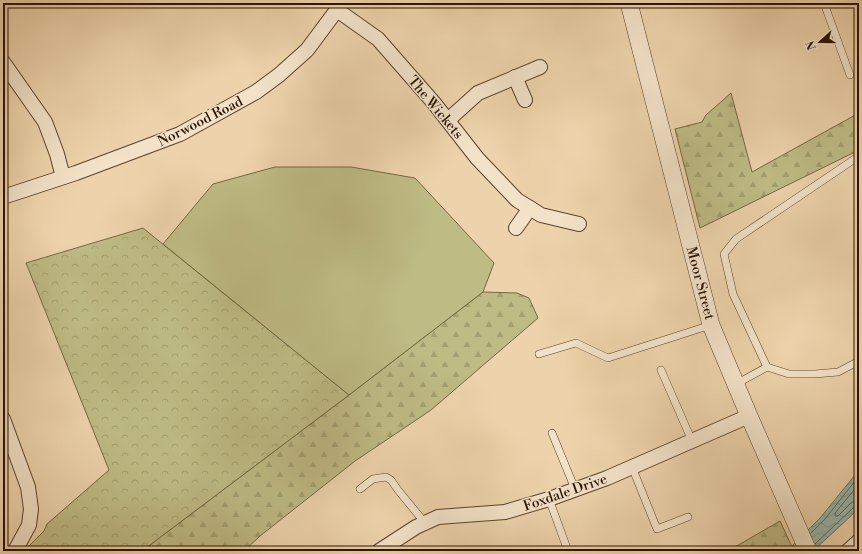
<svg xmlns="http://www.w3.org/2000/svg" width="862" height="554" font-family="'Libre Bodoni',serif">
<style>
.forest{fill:url(#forest-firs);stroke:#756744}
.park{fill:url(#park-crowns);stroke:#756744}
.pitch{fill:#bebb85;stroke:#756744}
.water{fill:url(#water-waves);stroke:#6e756a}
.lines{fill:none;stroke-linecap:round;stroke-linejoin:round}
.shore{stroke:#636558;stroke-width:1}
.service-casing{stroke:#5c432c;stroke-width:8}
.minor-casing{stroke:#5c432c;stroke-width:16}
.tertiary-casing{stroke:#5c432c;stroke-width:18}
.service{stroke:#f3e2c8;stroke-width:7}
.minor{stroke:#f3e2c8;stroke-width:14}
.tertiary{stroke:#f3e2c8;stroke-width:17}
.labels{text-anchor:middle;stroke-width:3;stroke-linejoin:round;paint-order:stroke}
.street-label{font-size:14px;fill:#2c1302;stroke:#f3e2c8}
</style>
<defs>
<pattern id="forest-firs" width="22" height="20" patternUnits="userSpaceOnUse"><rect width="22" height="20" fill="#bebb85"/><path d="M5 1l3.5 6h-7zM16 11l3.5 6h-7z" fill="#a3a071"/></pattern>
<pattern id="park-crowns" width="20" height="18" patternUnits="userSpaceOnUse"><rect width="20" height="18" fill="#bebb85"/><path d="M2 6a3 3 0 1 1 6 0M12 15a3 3 0 1 1 6 0" fill="none" stroke="#a3a071"/></pattern>
<pattern id="water-waves" width="16" height="10" patternUnits="userSpaceOnUse"><rect width="16" height="10" fill="#9ab7af"/><path d="M0 5q4-4 8 0t8 0" fill="none" stroke="#859c95"/></pattern>
</defs>
<rect width="100%" height="100%" fill="#edd3ab"/>
<filter id="stains"><feTurbulence type="fractalNoise" baseFrequency=".005" numOctaves="4"/><feColorMatrix values="0 0 0 0 .2 0 0 0 0 .09 0 0 0 0 .02 0 0 0 .5 -.17"/></filter>
<radialGradient id="worn" r=".72"><stop offset=".6" stop-color="#630" stop-opacity="0"/><stop offset="1" stop-color="#630" stop-opacity=".3"/></radialGradient>
<g class="forest">
<polygon points="731,93 752,172 859,113 859,150 700,228 675,129 702,122 706,115"/>
<polygon points="483,292 517,293 529,298 538,318 431,410 355,461 260,536 244,551 142,551 349,395"/>
<polygon points="780,521 792,547 787,551 728,551"/>
</g>
<polygon class="park" points="143,228 349,395 142,551 24,551 44,531 47,524 109,470 26,263"/>
<polygon class="pitch" points="275,167 351,167 415,178 494,263 483,292 349,395 163,244 213,184"/>
<polygon class="water" points="859,470 859,507 853,514 813,551 787,551 821,517"/>
<g class="lines">
<g class="shore">
<polyline points="859,484 835,513 835,516 838,516 852,502 859,500"/>
<polyline points="811,533 825,519 859,476"/>
<polyline points="815,544 855,506 859,505"/>
</g>
<defs>
<g id="service">
<polyline points="824,3 850,75"/>
<polyline points="539,354 576,343 608,358 711,325"/>
<polyline points="767,367 789,374 815,374 838,372 859,361"/>
<polyline points="661,370 692,441"/>
<polyline points="736,384 767,367 733,294 724,254 736,239 859,156"/>
<polyline points="552,433 575,489"/>
<polyline points="632,467 657,529 688,517"/>
<polyline points="360,489 373,479 386,477 391,480 398,490 425,523"/>
<polyline points="549,499 568,551"/>
</g>
<g id="minor">
<polyline points="337,10 378,39 434,103 477,158 517,200 541,215 579,224"/>
<polyline points="3,62 45,122 57,154 63,177"/>
<polyline points="515,77 525,100"/>
<polyline points="448,120 478,93 540,67"/>
<polyline points="3,197 76,173 180,134 256,92 279,75 307,50 342,3"/>
<polyline points="516,228 530,208"/>
<polyline points="3,419 28,487 31,509 29,525 15,551"/>
<polyline points="379,551 416,527 438,517 505,512 549,499 607,478 749,416"/>
<polyline points="848,551 859,541"/>
</g>
<polyline id="tertiary" points="629,3 711,325 749,416 808,551"/>
</defs>
<use href="#service" class="service-casing"/>
<use href="#minor" class="minor-casing"/>
<use href="#tertiary" class="tertiary-casing"/>
<use href="#service" class="service"/>
<use href="#minor" class="minor"/>
<use href="#tertiary" class="tertiary"/>
</g>
<g class="labels">
<g class="street-label">
<text transform="translate(436 107) rotate(50)" y="5">The Wickets</text>
<text transform="translate(200 121) rotate(-27)" y="5">Norwood Road</text>
<text transform="translate(701 283) rotate(75)" y="5">Moor Street</text>
<text transform="translate(565 492) rotate(-19)" y="5">Foxdale Drive</text>
</g>
</g>
<rect width="862" height="554" fill="none" stroke="#edd3ab" stroke-width="16"/>
<rect x="4" y="4" width="854" height="546" fill="none" stroke="#2c1302" stroke-width="2"/>
<rect x="8" y="8" width="846" height="538" fill="none" stroke="#2c1302"/>
<g transform="translate(820 42) rotate(249)" stroke="#f3e2c8" stroke-width="3" paint-order="stroke">
<path d="M0-3L7 15L0 10L-7 15Z" fill="#2c1302"/>
<text y="-6" font-size="11" font-weight="bold" text-anchor="middle" fill="#2c1302">N</text>
</g>
<rect width="100%" height="100%" filter="url(#stains)"/>
<rect width="100%" height="100%" fill="url(#worn)"/>
</svg>
